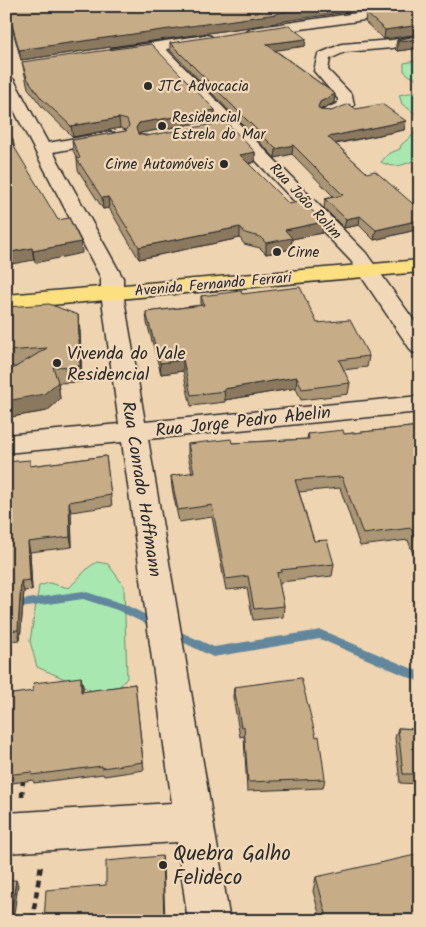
<svg xmlns="http://www.w3.org/2000/svg" width="426" height="927" font-family="Kalam,sans-serif">
<style>
.green{fill:#a8e8b0;stroke:#6a8a6e}
.lines{fill:none;stroke-linecap:round;stroke-linejoin:round}
.stream{fill:#62879c;fill-rule:evenodd}
.minor-casing{stroke:#2b2b2b;stroke-width:3}
.major-casing{stroke:#2b2b2b;stroke-width:3}
.path{stroke:#2b2b2b;stroke-width:4.5;stroke-dasharray:7 5;stroke-linecap:butt}
.minor{fill:#f1d8b9;fill-rule:evenodd}
.major{fill:#fce080;fill-rule:evenodd}
.wall{fill:#aa9574;stroke:#2b2b2b}
.shaded-wall{fill:#8b795e;stroke:#2b2b2b}
.building{fill:#c6ad87;stroke:#2b2b2b}
.poi-dot{fill:#2b2b2b;stroke:#f1d8b9;stroke-width:2}
.labels{text-anchor:middle;stroke-width:4.5;stroke-linejoin:round;paint-order:stroke}
.far-poi-label{font-size:15px;fill:#2b2b2b;stroke:#f1d8b9;text-anchor:start}
.far-street-label{font-size:15px;fill:#2b2b2b;stroke:#f1d8b9}
.poi-label{font-size:18px;fill:#2b2b2b;stroke:#f1d8b9;text-anchor:start}
.street-label{font-size:18px;fill:#2b2b2b;stroke:#f1d8b9}
.near-poi-label{font-size:21px;fill:#2b2b2b;stroke:#f1d8b9;text-anchor:start}
</style>
<rect width="100%" height="100%" fill="#eed4b0"/>
<filter id="ink" filterUnits="userSpaceOnUse"><feTurbulence type="fractalNoise" baseFrequency=".02" numOctaves="2"/><feDisplacementMap in="SourceGraphic" scale="10" xChannelSelector="R" yChannelSelector="G"/><feConvolveMatrix kernelMatrix="1 2 1 2 8 2 1 2 1" color-interpolation-filters="sRGB"/></filter>
<g filter="url(#ink)">
<g class="green">
<polygon points="416,61 420,61 420,80 410,76 404,71 404,63"/>
<polygon points="420,91 420,117 402,104 399,95"/>
<path d="M420 129V158C405 164 396 170 381 162L388 154 400 149 401 145Z"/>
<polygon points="97,562 108,564 124,586 127,678 119,687 93,691 37,667 30,641 39,586 49,583 69,588 89,567"/>
</g>
<g class="lines">
<g class="stream">
<polygon points="83,591 124,604 160,622 161,625 160,628 156,629 117,610 83,599 6,610 6,602"/>
<polygon points="172,628 214,647 321,630 420,672 420,682 320,639 213,657 168,635 167,632 168,629"/>
</g>
<defs>
<g id="minor">
<polygon points="405,6 420,6 420,12 253,36 246,32 253,28"/>
<polygon points="206,35 211,36 213,39 211,42 166,49 366,253 420,329 420,354 412,352 351,261 152,51 117,56 112,55 110,52 112,49 117,48"/>
<path d="M420 35V43L392 48 345 52 330 59 328 70 352 95 354 105C348 113 331 120 321 117L319 114 321 111 338 103V99L314 71 318 54 342 44 392 40Z"/>
<polygon points="6,76 11,77 14,80 48,143 109,132 115,133 117,137 115,141 109,142 53,152 123,278 123,293 145,422 420,396 420,412 148,439 230,921 188,921 177,842 6,853 6,813 172,803 122,442 6,453 6,435 119,424 101,293 101,278 6,95"/>
</g>
<polygon id="major" points="420,260 420,272 6,309 6,295"/>
</defs>
<use href="#minor" class="minor-casing"/>
<use href="#major" class="major-casing"/>
<g class="path">
<polyline points="22,797 23,779"/>
<polyline points="32,921 41,865"/>
</g>
<use href="#minor" class="minor"/>
<use href="#major" class="major"/>
</g>
<g class="wall">
<polygon points="6,6 136,6 277,22 277,23 21,60"/>
<polygon points="413,6 384,39 365,22 366,13"/>
<polygon points="420,35 420,48 397,51 395,49 397,40"/>
<polygon points="306,39 305,46 275,50 335,94 334,103 320,110 331,111 356,109 406,121 404,130 336,144 367,173 420,210 420,229 374,240 359,225 344,228 324,208 325,199 334,197 292,154 275,158 170,50 170,43"/>
<polygon points="22,62 215,110 215,120 140,133 139,134 255,152 255,162 249,164 289,204 322,233 292,239 291,249 266,254 260,248 244,244 240,238 139,259 109,208 103,209 78,170 77,159 73,150 72,140 126,131 126,130 120,128 73,137 43,108 28,88 24,71"/>
<polygon points="242,294 317,323 369,356 367,367 343,370 350,383 348,394 301,400 296,388 225,400 225,402 191,406 183,371 161,374 147,323 146,312 201,305 201,296"/>
<polygon points="419,294 420,294 420,309 417,304"/>
<polygon points="6,307 80,331 82,382 58,383 60,399 47,411 11,417 6,414 6,373 16,367 6,367"/>
<polygon points="420,426 420,573 408,540 360,546 340,488 299,492 314,541 334,564 332,576 281,582 281,584 279,584 284,606 283,617 253,620 247,588 226,590 212,517 179,522 172,488 171,476 192,473 188,456 188,444 232,443 307,439 308,434 344,434"/>
<polygon points="106,456 112,506 71,512 72,547 30,552 32,590 24,591 20,640 6,641 6,462 31,466"/>
<polygon points="135,684 144,770 104,776 103,774 34,783 33,780 6,784 6,695 83,686 83,692"/>
<polygon points="234,687 325,779 323,788 247,791 244,736 240,737 233,697"/>
<polygon points="398,728 420,729 420,784 400,783 395,738"/>
<polygon points="316,877 420,921 321,921 313,891"/>
</g>
<g class="shaded-wall">
<polygon points="325,6 390,6 277,22 277,23 21,60 19,50"/>
<polygon points="420,25 420,34 384,39 385,30"/>
<polygon points="306,39 305,46 265,52 266,44"/>
<polygon points="420,39 420,48 397,51 398,41"/>
<polygon points="335,94 334,103 319,110 318,107 320,102"/>
<polygon points="215,110 215,120 140,133 136,138 136,128 139,123"/>
<polygon points="119,118 120,128 73,137 71,126"/>
<polygon points="406,121 404,130 328,145 328,137"/>
<polygon points="13,139 15,150 10,140"/>
<polygon points="293,145 292,154 275,158 276,149"/>
<polygon points="255,152 255,162 240,165 240,155"/>
<polygon points="108,197 109,208 103,209 102,198"/>
<polygon points="360,216 359,225 344,228 346,219"/>
<polygon points="420,220 420,229 374,240 376,230"/>
<polygon points="323,222 322,233 292,239 291,249 266,254 266,243 285,230"/>
<polygon points="240,227 240,238 139,259 139,247"/>
<polygon points="81,242 82,253 35,263 33,251"/>
<polygon points="32,248 34,260 6,265 6,253"/>
<polygon points="78,315 80,331 82,382 80,366"/>
<polygon points="183,360 183,371 161,374 160,363"/>
<polygon points="297,377 296,388 225,400 224,389"/>
<polygon points="58,382 60,399 47,411 11,417 7,401"/>
<polygon points="69,502 71,512 72,547 70,537"/>
<polygon points="28,542 30,552 32,590 30,580"/>
<polygon points="21,581 24,591 20,640 18,630"/>
<polygon points="81,677 83,686 83,701 81,692"/>
<polygon points="162,856 163,865 165,921 164,921"/>
<polygon points="16,880 18,885 13,921 10,921"/>
</g>
<g class="building">
<polygon points="7,6 136,6 138,7 139,6 325,6 276,13 277,14 19,50"/>
<polygon points="413,6 420,6 420,25 385,30 366,13"/>
<polygon points="289,25 306,39 266,44 335,94 320,102 318,107 320,110 331,111 349,104 356,109 382,104 406,121 328,137 367,173 375,171 420,210 420,220 376,230 360,216 346,219 325,199 343,195 293,145 276,149 170,43"/>
<polygon points="420,35 420,39 398,41 397,40"/>
<polygon points="151,44 215,110 139,123 136,128 138,134 146,136 226,122 255,152 240,155 289,204 303,201 323,222 285,230 292,238 266,243 260,237 245,233 240,227 139,247 108,197 102,198 77,159 80,158 72,140 126,131 129,126 127,120 119,118 71,126 41,98 27,78 22,62"/>
<polygon points="6,125 13,139 10,140 58,220 69,218 81,242 33,251 32,248 6,253"/>
<polygon points="300,287 317,323 350,320 369,356 339,360 350,383 302,389 297,377 224,389 225,391 191,395 183,360 160,363 146,312 204,305 201,296 241,291 242,294"/>
<polygon points="49,304 78,315 80,366 53,367 58,382 44,394 7,401 6,400 6,373 47,348 6,351 6,307"/>
<polygon points="420,426 420,552 411,528 363,534 342,477 295,480 314,541 327,540 334,564 281,570 282,572 277,573 284,606 254,609 248,576 226,579 212,505 178,510 171,476 194,472 188,444 231,439 232,443 309,439 308,434 343,430 344,434"/>
<polygon points="106,456 111,495 69,502 70,537 28,542 30,580 21,581 18,630 6,631 6,462 30,460 30,466"/>
<polygon points="81,677 81,692 135,684 143,762 102,768 102,766 32,775 32,772 6,775 6,695 33,691 34,683"/>
<polygon points="301,678 316,737 319,736 325,779 248,782 244,726 241,727 234,687"/>
<polygon points="398,728 420,729 420,774 403,774"/>
<polygon points="420,854 420,921 328,921 316,877"/>
<polygon points="162,856 164,921 44,921 46,890 106,885 106,861"/>
<polygon points="6,880 16,880 10,921 6,921"/>
</g>
</g>
<g class="poi-dot">
<circle cx="148" cy="86" r="5"/>
<circle cx="162" cy="126" r="5"/>
<circle cx="224" cy="164" r="5"/>
<circle cx="277" cy="252" r="5"/>
<circle cx="57" cy="363" r="5"/>
<circle cx="163" cy="865" r="5"/>
</g>
<g class="labels">
<g class="far-poi-label">
<text x="158" y="91">JTC Advocacia</text>
<text x="172" y="122">Residencial<tspan x="172" dy="17">Estrela do Mar</tspan></text>
<text x="214" y="169" text-anchor="end">Cirne Automóveis</text>
<text x="287" y="257">Cirne</text>
</g>
<g class="far-street-label">
<text transform="translate(306 201) rotate(47)" y="5">Rua João Rolim</text>
<text transform="translate(213 284) rotate(-5)" y="5">Avenida Fernando Ferrari</text>
</g>
<g class="poi-label">
<text x="67" y="359">Vivenda do Vale<tspan x="67" dy="21">Residencial</tspan></text>
</g>
<g class="street-label">
<text transform="translate(243 421) rotate(-6)" y="6">Rua Jorge Pedro Abelin</text>
<text transform="translate(142 489) rotate(81)" y="6">Rua Conrado Hoffmann</text>
</g>
<g class="near-poi-label">
<text x="173" y="860">Quebra Galho<tspan x="173" dy="24">Felideco</tspan></text>
</g>
</g>
<rect width="426" height="927" fill="none" stroke="#f1d8b9" stroke-width="25"/>
<rect x="12" y="12" width="401" height="902" fill="none" stroke="#2b2b2b" stroke-width="2" filter="url(#ink)"/>
</svg>
